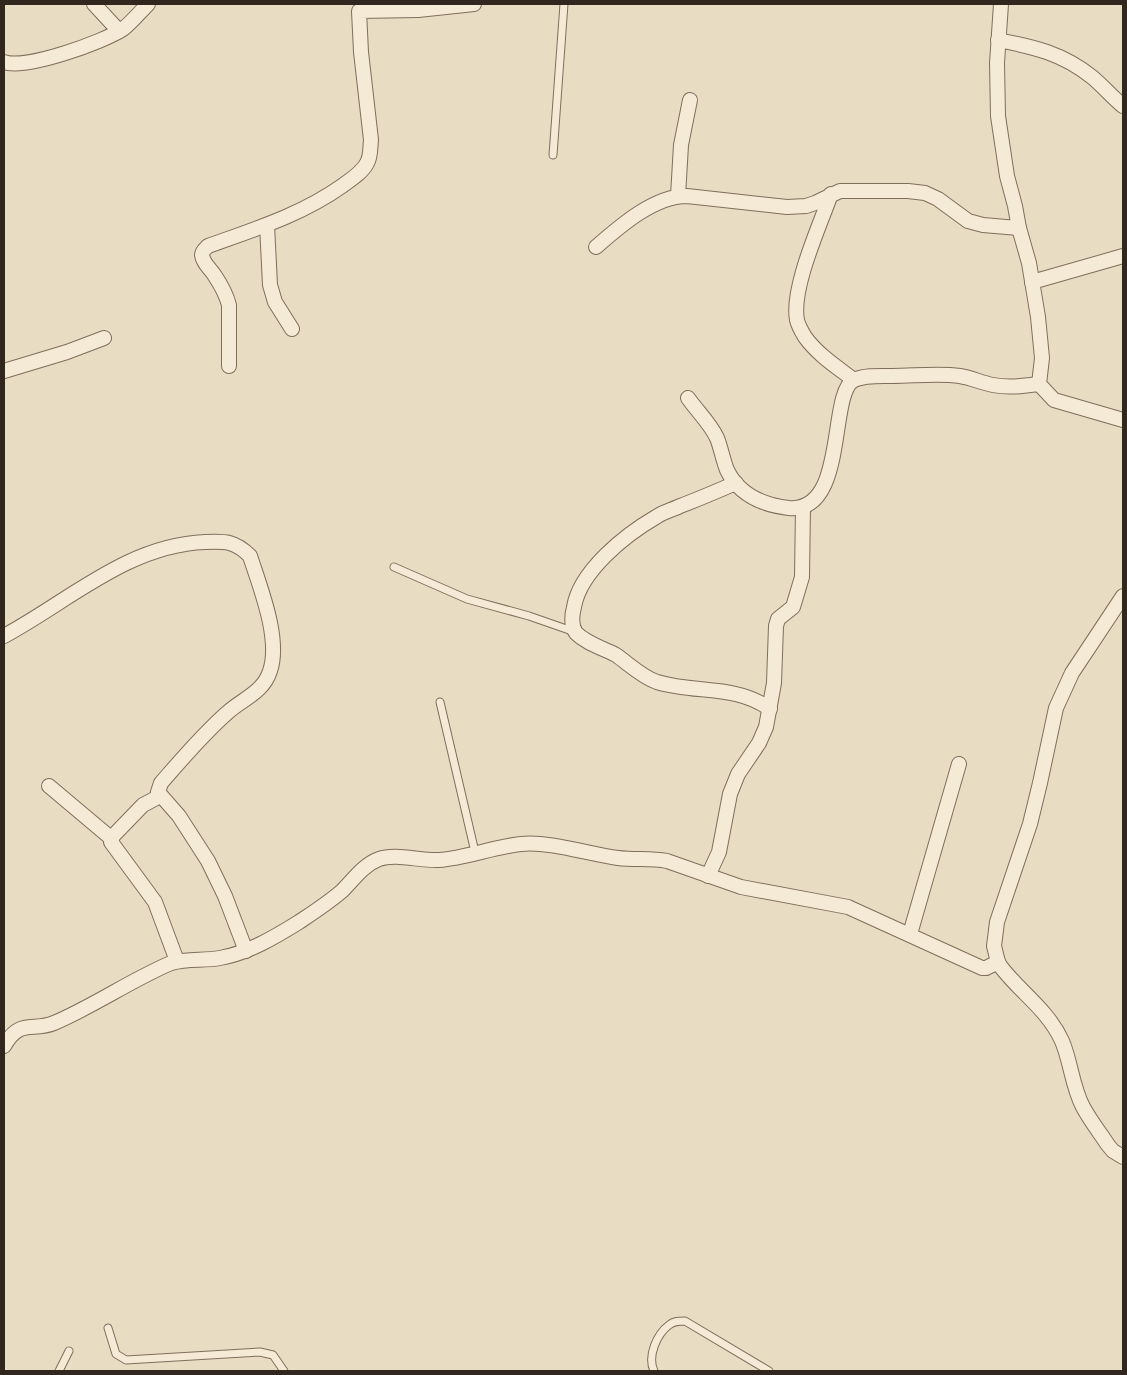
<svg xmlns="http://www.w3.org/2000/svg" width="1127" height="1375" font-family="'Source Serif 4',serif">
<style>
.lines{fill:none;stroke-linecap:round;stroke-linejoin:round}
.lane-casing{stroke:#806e5c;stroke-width:9}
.street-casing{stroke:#806e5c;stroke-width:16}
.lane{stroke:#f4ead5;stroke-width:7}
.street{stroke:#f4ead5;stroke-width:14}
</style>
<rect width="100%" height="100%" fill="#e8dcc3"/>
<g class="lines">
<defs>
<g id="lane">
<polyline points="553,155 564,4"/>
<polyline points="394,567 467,599 529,616 575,632"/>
<polyline points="440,702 475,852"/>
<polyline points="108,1328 116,1354 126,1360 260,1352 273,1355 284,1371"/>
<polyline points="59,1371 69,1351"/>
<path d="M654 1371C647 1356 657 1334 669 1325 674 1321 679 1321 685 1321L769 1371"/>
</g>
<g id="street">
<polyline points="94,4 119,31"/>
<polyline points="1001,4 997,63 998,116 1007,176 1015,206 1019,228 1029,263 1038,317 1042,358 1039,384 1054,400 1123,420"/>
<path d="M998 40C1034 47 1062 53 1092 77 1103 86 1112 97 1123 106"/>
<path d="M4 62C26 70 103 42 123 29 132 22 140 12 148 4"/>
<path d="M831 194C820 225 791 288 797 320 798 325 802 332 805 337 818 355 837 367 854 380"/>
<polyline points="678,196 681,145 690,100"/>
<polyline points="267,225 270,285 275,302 292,329"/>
<path d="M596 247C620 226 654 196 687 196L787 207 806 206 815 203 840 191H908L925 193 938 199 968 221 983 225 1019 228"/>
<polyline points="1032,282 1123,256"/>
<path d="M229 366V305C226 294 221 285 215 276 211 269 203 264 202 255 202 251 205 249 208 246 255 229 301 215 342 186 350 180 362 173 367 163 371 156 370 148 371 140L361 52 359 11 418 10 474 4"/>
<polyline points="4,371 67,352 104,338"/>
<path d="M688 398C697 411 710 423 717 438 721 448 723 460 727 470 739 495 763 505 789 508 848 513 828 393 854 380 865 375 880 376 892 376 914 376 938 373 960 376 972 378 982 383 993 385 1009 388 1023 386 1039 384"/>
<path d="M736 483C717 491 699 499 680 506 672 510 663 512 656 517 625 535 580 571 574 607 572 615 571 626 576 633 587 644 603 648 616 655 629 664 642 677 657 682 696 694 735 684 770 709"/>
<path d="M1123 596 1072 673 1056 708 1040 783 1030 824 997 922 994 946 998 962 1001 967C1021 993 1048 1010 1062 1041 1071 1062 1072 1086 1083 1107 1090 1120 1100 1133 1108 1145L1113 1151 1123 1157"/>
<path d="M4 636C69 601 128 545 205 542 225 541 235 541 250 556 260 587 281 639 270 671 263 693 242 699 227 713 203 734 182 759 161 783L158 792 179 816 208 861 225 896 246 951"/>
<polyline points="49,786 112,839"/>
<polyline points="160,796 143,805 113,836 111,842 155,902 177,961"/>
<polyline points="708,876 719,852 730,794 738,774 759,743 766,727 774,683 776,626 778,619 793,607 802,577 803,507"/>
<polyline points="910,934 959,764"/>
<path d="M4 1046C20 1018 32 1032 54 1023 94 1006 131 980 171 963 187 958 204 961 220 958 248 953 275 937 299 922 314 912 328 903 342 891 353 880 363 865 379 859 396 853 420 861 439 860 466 858 493 847 521 844 550 841 588 854 618 858 635 860 651 858 667 861L741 887 848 907 982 968H986L998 962"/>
</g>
</defs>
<use href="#lane" class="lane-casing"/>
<use href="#street" class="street-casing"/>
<use href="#lane" class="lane"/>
<use href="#street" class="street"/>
</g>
<rect width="1127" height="1375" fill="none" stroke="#32271f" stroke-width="10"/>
</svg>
